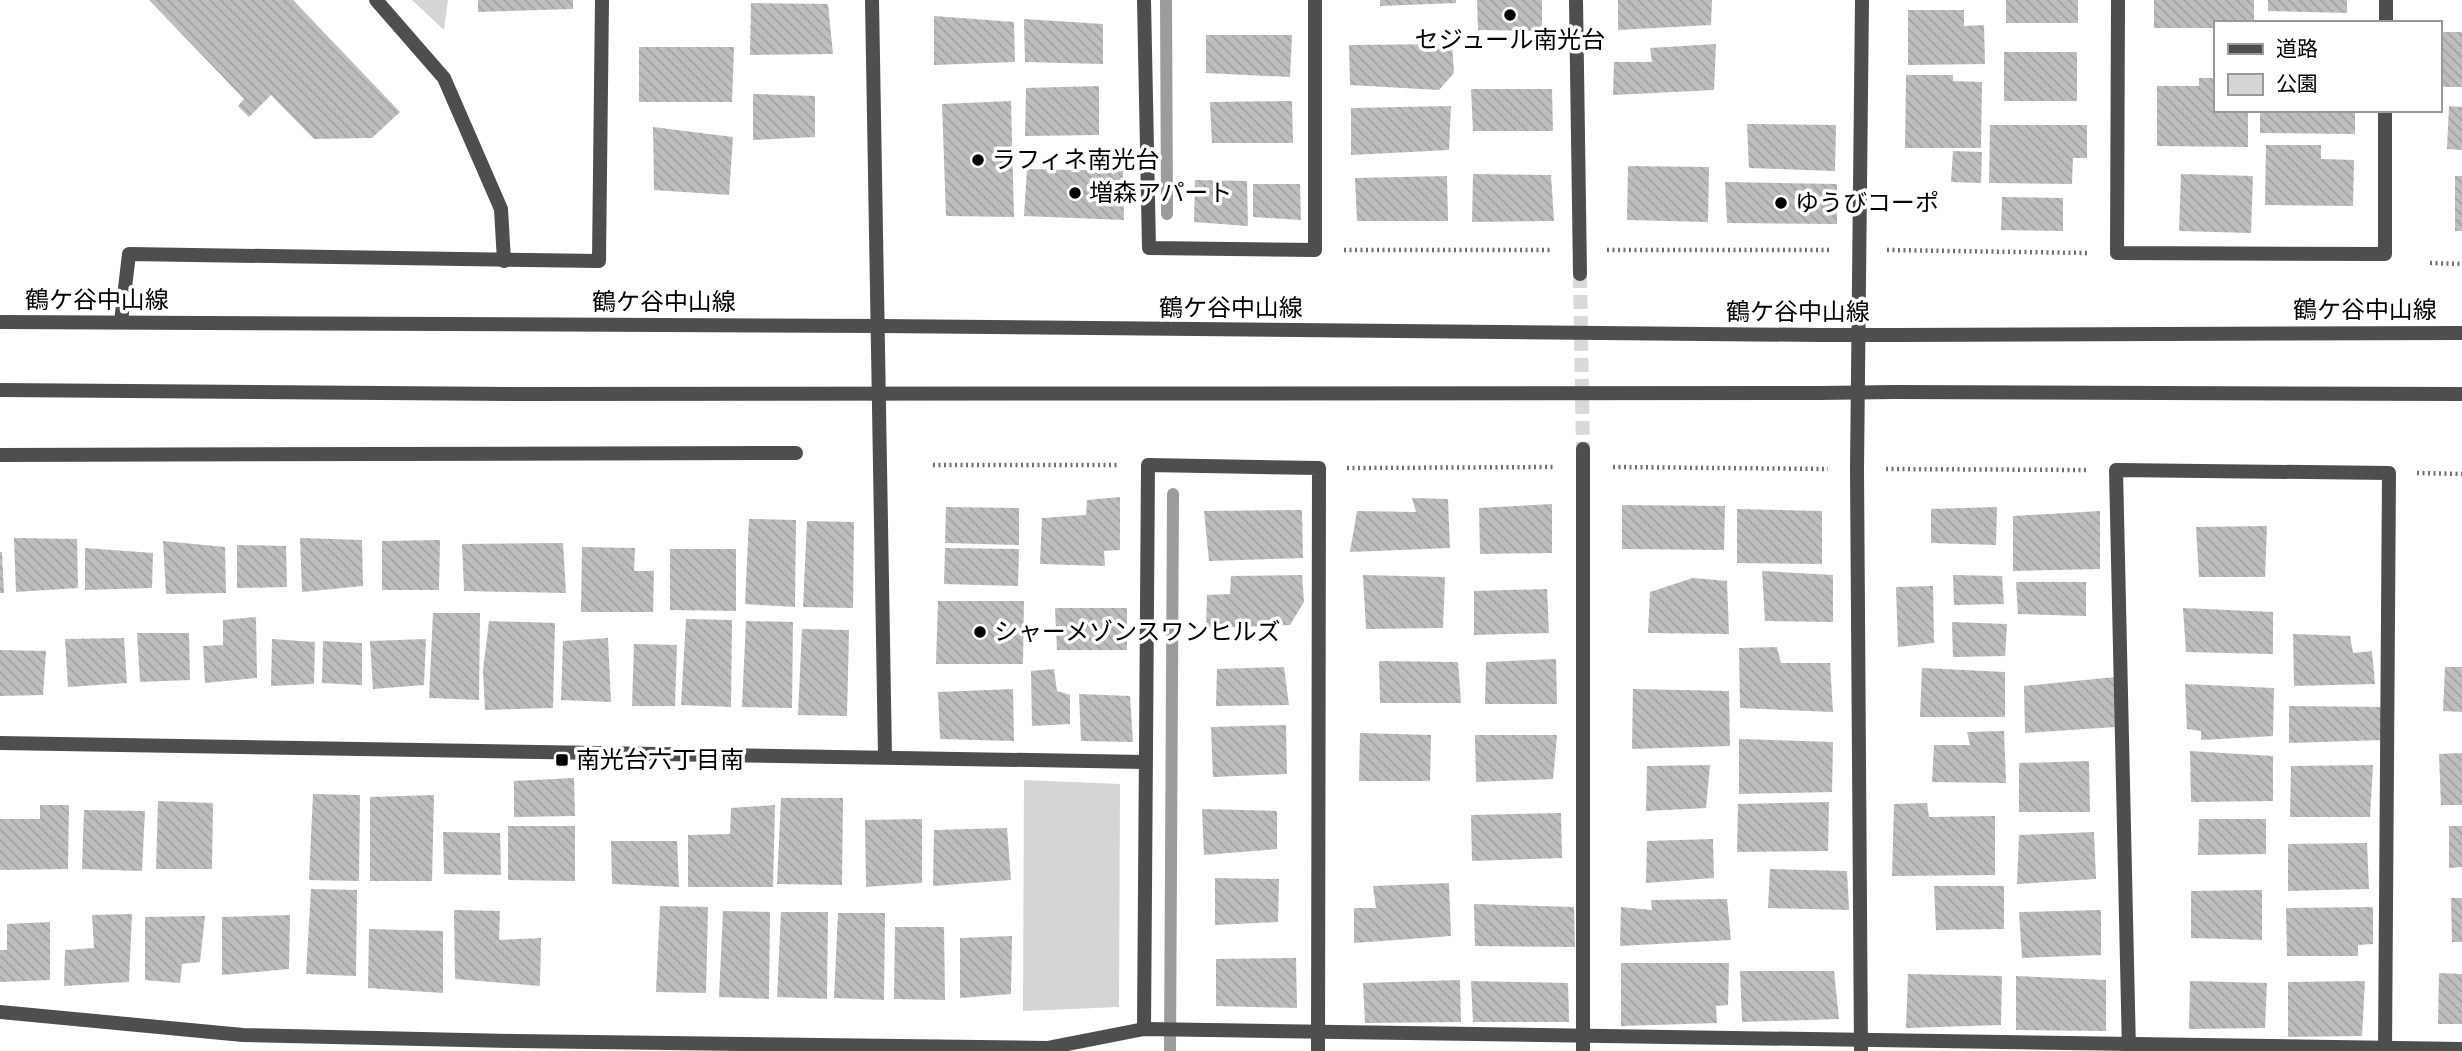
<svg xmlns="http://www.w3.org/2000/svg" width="2462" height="1051" font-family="Arial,'Noto Sans JP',sans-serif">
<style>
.green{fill:#d5d5d5}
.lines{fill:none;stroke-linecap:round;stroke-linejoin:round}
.stream{stroke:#9c9c9c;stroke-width:12}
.building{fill:url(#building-back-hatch)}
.minor-tunnel{stroke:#d9d9d9;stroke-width:14;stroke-dasharray:14 7;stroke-linecap:butt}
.path{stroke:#707070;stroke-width:4.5;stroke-dasharray:2 3.5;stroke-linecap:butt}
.minor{stroke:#4e4e4e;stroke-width:14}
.tertiary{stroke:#4e4e4e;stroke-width:14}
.tertiary-bridge{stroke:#4e4e4e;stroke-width:14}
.poi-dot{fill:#000;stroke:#fff;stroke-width:2.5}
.labels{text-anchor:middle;stroke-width:7;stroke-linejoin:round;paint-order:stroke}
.poi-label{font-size:24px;fill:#000;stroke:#fff;text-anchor:start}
.street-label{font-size:24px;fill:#000;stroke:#fff}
</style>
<defs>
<pattern id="building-back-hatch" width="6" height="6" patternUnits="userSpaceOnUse" patternTransform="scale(1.75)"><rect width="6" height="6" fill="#bebebe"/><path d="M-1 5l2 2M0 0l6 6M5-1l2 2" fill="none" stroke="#a2a2a2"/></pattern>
</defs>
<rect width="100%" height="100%" fill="#fff"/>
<g class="green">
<polygon points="412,0 448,0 444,30"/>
<polygon points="1024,780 1120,784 1119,1007 1023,1011"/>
</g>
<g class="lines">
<g class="stream">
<polyline points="1166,0 1167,214"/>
<polyline points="1170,1051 1173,494"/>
</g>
</g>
<g class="building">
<polygon points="149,0 293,0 400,112 372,138 314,139 271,95 249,117 238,106 244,99"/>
<polygon points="478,0 573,0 573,9 478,12"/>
<polygon points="1380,0 1456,0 1456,3 1380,6"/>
<polygon points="1477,0 1542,0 1542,31 1478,30"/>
<polygon points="1618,0 1712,0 1711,25 1618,30"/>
<rect x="2006" y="0" width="72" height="23"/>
<polygon points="2154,0 2254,0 2254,23 2215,23 2215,28 2154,28"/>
<polygon points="2268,0 2347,0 2347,13 2268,11"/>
<polygon points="751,3 828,4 833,54 750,55"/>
<polygon points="1908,10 1964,10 1964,26 1984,25 1985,64 1908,65"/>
<polygon points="934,16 1014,22 1015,62 934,65"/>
<polygon points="1024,19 1103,24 1103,64 1025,62"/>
<rect x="2439" y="32" width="23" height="55"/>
<polygon points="1206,35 1292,35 1290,77 1206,73"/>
<polygon points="1452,44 1454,73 1439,90 1350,85 1349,45"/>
<polygon points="1716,44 1714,90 1613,95 1614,62 1652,62 1650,48"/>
<polygon points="639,47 734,47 732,102 639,102"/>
<rect x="2004" y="52" width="73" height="49"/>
<polygon points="1906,75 1953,75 1953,81 1982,82 1981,148 1905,148"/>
<polygon points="2199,78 2215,78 2215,110 2248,110 2248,147 2157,146 2157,86 2199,86"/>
<polygon points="1099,86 1099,135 1025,136 1026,88"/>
<polygon points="1471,89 1552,89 1553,131 1473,131"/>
<polygon points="753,94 815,96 815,137 753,140"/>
<polygon points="1011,101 1014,217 946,216 942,104"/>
<polygon points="1292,101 1293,143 1212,143 1210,102"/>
<polygon points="1451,106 1449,150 1351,155 1351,108"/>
<polygon points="2449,106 2462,107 2462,150 2447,149"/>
<polygon points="2260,110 2355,110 2355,134 2260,133"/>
<polygon points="1747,124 1836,125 1835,171 1749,168"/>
<polygon points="1990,125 2087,125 2087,158 2073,158 2072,184 1989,183"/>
<polygon points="653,127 733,137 729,195 654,190"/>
<polygon points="2266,145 2321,145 2321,159 2354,160 2353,206 2265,205"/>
<polygon points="1953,151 1982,152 1981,183 1951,182"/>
<polygon points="1628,166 1709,167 1708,222 1627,220"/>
<polygon points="1027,169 1123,171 1124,220 1024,216"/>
<polygon points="1473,174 1551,175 1554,221 1472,222"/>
<polygon points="2181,174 2253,176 2251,233 2179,231"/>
<polygon points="1447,176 1448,221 1357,221 1355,178"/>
<rect x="2455" y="176" width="7" height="55"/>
<polygon points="1195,180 1247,181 1248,226 1194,222"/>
<polygon points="1725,182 1837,184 1837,224 1727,223"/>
<polygon points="1253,184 1300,184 1301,220 1253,217"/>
<polygon points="2002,197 2063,198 2063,231 2001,230"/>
<polygon points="1120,497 1120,550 1104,551 1105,566 1040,564 1042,518 1086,515 1087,500"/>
<polygon points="1412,498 1448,499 1450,548 1350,552 1357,511 1416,512"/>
<polygon points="1552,504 1552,553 1480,554 1479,508"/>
<polygon points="1622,505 1725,506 1724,550 1622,549"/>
<polygon points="946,507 1019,508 1019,545 945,543"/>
<polygon points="1997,507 1996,545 1931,543 1931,509"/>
<polygon points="1737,509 1822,511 1822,564 1737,563"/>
<polygon points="1302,510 1303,558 1209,561 1204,511"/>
<polygon points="2100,511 2100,569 2013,571 2013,516"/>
<polygon points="749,519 796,520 795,607 745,604"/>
<polygon points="807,521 854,522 853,608 803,607"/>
<polygon points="2267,526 2265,577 2199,577 2196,527"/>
<polygon points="14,538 77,539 78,588 16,592"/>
<polygon points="300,538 362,540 363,586 302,592"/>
<polygon points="440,540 439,590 382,590 382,541"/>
<polygon points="163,541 225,547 226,593 166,594"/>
<polygon points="563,543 566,593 464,591 462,544"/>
<polygon points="237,545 286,546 287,587 237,588"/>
<polygon points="582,547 635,548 634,571 654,571 653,612 581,612"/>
<polygon points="85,548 153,553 152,588 85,590"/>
<polygon points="945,548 1019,549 1018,586 944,584"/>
<polygon points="670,549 736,549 736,611 670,610"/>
<polygon points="0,552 2,552 4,593 0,593"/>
<polygon points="1762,571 1833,575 1833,622 1765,621"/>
<polygon points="1302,575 1304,602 1290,625 1206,628 1207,595 1230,594 1231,576"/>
<polygon points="1363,575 1445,577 1443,628 1366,629"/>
<polygon points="1953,575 2002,576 2004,604 1954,605"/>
<polygon points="1693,578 1727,581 1729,634 1648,633 1650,592"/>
<polygon points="2016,582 2086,582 2086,616 2018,614"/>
<polygon points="1933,586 1934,643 1898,647 1896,587"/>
<polygon points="1547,589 1549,633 1474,635 1474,591"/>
<polygon points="938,601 1024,601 1023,664 936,664"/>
<polygon points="1055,608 1127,608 1127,650 1057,650"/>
<polygon points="2183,608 2273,612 2273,654 2186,652"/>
<polygon points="433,613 480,613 479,700 429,698"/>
<polygon points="256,617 257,678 205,683 203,646 223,645 223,620"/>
<polygon points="686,619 732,620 731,707 681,705"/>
<polygon points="489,621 555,623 553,708 485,710 483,670"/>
<polygon points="746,621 793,622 792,708 742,707"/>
<polygon points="1952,622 2007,624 2005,656 1953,657"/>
<polygon points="802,629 849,630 847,716 798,715"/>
<polygon points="137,633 189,633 190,680 140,682"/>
<polygon points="2293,634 2350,636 2353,653 2372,651 2375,684 2294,686"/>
<polygon points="124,638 127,683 68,687 65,639"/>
<polygon points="608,638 611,702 561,700 563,641"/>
<polygon points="272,639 315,642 314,684 271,686"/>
<polygon points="426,639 424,685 373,689 370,641"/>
<polygon points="323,641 362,643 362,685 322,683"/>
<polygon points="634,644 677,645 675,706 632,706"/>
<polygon points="1777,647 1781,663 1830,663 1833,712 1740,708 1739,648"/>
<polygon points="0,650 46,651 43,695 0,696"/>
<polygon points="1556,659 1557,704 1485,704 1486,662"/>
<polygon points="1379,661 1458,662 1461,703 1380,703"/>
<polygon points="1284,667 1289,705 1216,706 1217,669"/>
<polygon points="2445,667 2462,667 2462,712 2443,711"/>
<polygon points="1922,668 2005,672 2005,717 1920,717"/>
<polygon points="1054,669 1057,691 1070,695 1070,724 1032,726 1031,671"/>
<polygon points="2115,677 2116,727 2025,733 2024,686"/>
<polygon points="2185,684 2274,688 2273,736 2201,740 2201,731 2187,729"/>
<polygon points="1013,689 1014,741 940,739 938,692"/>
<polygon points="1633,689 1729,691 1730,746 1632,749"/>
<polygon points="1079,694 1130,696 1133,742 1081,741"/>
<polygon points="2289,706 2385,707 2385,740 2289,743"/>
<polygon points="1286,725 1287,774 1213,777 1211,727"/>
<polygon points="2004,731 2006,783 1932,782 1934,745 1970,745 1967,732"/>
<polygon points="1360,733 1431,735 1430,781 1359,781"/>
<polygon points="1475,735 1557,735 1553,779 1476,782"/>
<polygon points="1739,739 1833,742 1832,792 1739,794"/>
<polygon points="2190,751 2273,756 2273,801 2191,802"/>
<polygon points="2462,753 2462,805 2441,805 2439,754"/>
<polygon points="2089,761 2090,812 2019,812 2019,763"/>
<polygon points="1710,765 1706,808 1646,811 1647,766"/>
<polygon points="2373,765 2370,817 2290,817 2291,766"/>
<polygon points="574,778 575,816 514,817 514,781"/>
<polygon points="313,794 360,795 359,881 309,880"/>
<polygon points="434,795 432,881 370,881 370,797"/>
<polygon points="781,798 843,798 842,885 777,884"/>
<polygon points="158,801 213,803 212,869 156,869"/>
<polygon points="1829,802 1828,851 1737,852 1738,804"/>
<polygon points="1927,803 1929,817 1995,816 1995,875 1892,876 1894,804"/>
<polygon points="40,805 69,805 68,869 0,870 0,819 40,819"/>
<polygon points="775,805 773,887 688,887 688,835 730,834 731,808"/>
<polygon points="1202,809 1277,811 1277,849 1204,855"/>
<polygon points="84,810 145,811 142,871 82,869"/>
<polygon points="1561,813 1562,858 1472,861 1471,815"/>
<polygon points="922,819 922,883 866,887 865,820"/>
<polygon points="2199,819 2266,819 2266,854 2198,855"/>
<polygon points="508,826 575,826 575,881 508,880"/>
<polygon points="2449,826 2462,826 2462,867 2449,868"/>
<polygon points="1007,828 1011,880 933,886 934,830"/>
<polygon points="443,832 500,833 501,875 444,874"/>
<polygon points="2094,832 2096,879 2017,884 2019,835"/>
<polygon points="1713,839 1714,878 1646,883 1647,841"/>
<polygon points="611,841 677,841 679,887 612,884"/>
<polygon points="2367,843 2369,889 2288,891 2288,844"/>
<polygon points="1770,869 1847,871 1849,910 1768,908"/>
<polygon points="1215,878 1279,879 1278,922 1215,925"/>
<polygon points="1449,883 1451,936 1354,943 1354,908 1376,908 1373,886"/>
<polygon points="1934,886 2004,886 2004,929 1936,930"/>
<polygon points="311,889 357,890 356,976 306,974"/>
<polygon points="2262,890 2262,940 2191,938 2191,891"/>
<polygon points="2451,898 2462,898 2462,942 2452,942"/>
<polygon points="1727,899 1731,940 1620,946 1621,907 1652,910 1651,900"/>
<polygon points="1474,904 1574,907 1575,947 1475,946"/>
<polygon points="660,906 708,907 706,993 656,992"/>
<polygon points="2373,907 2373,944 2358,945 2358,956 2287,956 2286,908"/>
<polygon points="454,910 500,911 499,940 541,938 540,986 455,979"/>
<polygon points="2101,910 2101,955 2022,958 2019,912"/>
<polygon points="723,911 770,912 769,999 719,997"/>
<polygon points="781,912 828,912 827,999 777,997"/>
<polygon points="838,913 885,913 884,1000 834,998"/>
<polygon points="132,914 129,982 64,986 65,950 94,948 92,915"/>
<polygon points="290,915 289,969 222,975 222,917"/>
<polygon points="205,916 200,962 182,964 180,983 145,980 145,917"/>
<polygon points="50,922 50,980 0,982 0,950 7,950 7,924"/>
<polygon points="895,927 944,927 945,1000 894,999"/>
<polygon points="369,929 443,931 443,993 368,988"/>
<polygon points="1012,936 1011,994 960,998 960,938"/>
<polygon points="1296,958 1297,1008 1216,1006 1216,959"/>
<polygon points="1621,963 1729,963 1728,1005 1716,1006 1717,1023 1621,1026"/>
<polygon points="1740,971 1834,971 1839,1019 1742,1022"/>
<polygon points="2439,973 2462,974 2462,1024 2438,1024"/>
<polygon points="1908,974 2002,976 2001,1025 1906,1028"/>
<polygon points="2016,976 2106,980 2106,1031 2016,1030"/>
<polygon points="1460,980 1461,1022 1365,1023 1363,983"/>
<polygon points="1471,981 1568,983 1569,1022 1473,1022"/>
<polygon points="2190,981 2267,983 2265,1028 2189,1029"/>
<polygon points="2365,981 2362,1036 2288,1037 2288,982"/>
</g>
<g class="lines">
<polyline class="minor-tunnel" points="1580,274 1583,449"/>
<g class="path">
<polyline points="1344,250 1552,250"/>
<polyline points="1607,250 1832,250"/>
<polyline points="1887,250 2088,253"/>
<polyline points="2430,263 2462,264"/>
<polyline points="933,465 1119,465"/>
<polyline points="1613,467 1828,469"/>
<polyline points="1347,468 1555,467"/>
<polyline points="1886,469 2087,470"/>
<polyline points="2417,473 2462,474"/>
</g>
<g class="minor">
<polyline points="376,0 444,78 501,209 504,261"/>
<polyline points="872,0 885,756"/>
<polyline points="1144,0 1149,248 1315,250 1315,0"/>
<polyline points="1576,0 1580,274"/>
<polyline points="2118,0 2117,253 2385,254 2385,110"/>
<polyline points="2386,23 2386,0"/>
<polyline points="121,322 129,254 599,261 602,0"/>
<polyline points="1583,449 1583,1051"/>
<polyline points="0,455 796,453"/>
<polyline points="0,743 1145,762"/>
<polyline points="0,1012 243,1035 515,1041 1047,1048 1144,1029 2462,1049"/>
<polyline points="1144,1029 1148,465 1319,468 1318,1051"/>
<polyline points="1861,1051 1857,469 1862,0"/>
<polyline points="2129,1051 2116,470 2389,473 2385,1051"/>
</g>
<g class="tertiary">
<polyline points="0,322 879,326 1819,335"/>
<polyline points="1895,335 2462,333"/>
<polyline points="0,390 519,394 1819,393"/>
<polyline points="1894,392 2462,394"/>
</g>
<g class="tertiary-bridge">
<polyline points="1819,335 1895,335"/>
<polyline points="1819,393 1894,392"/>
</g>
</g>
<g class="poi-dot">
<circle cx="1510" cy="15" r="7"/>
<circle cx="978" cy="160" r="7"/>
<circle cx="1075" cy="193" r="7"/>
<circle cx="1781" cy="203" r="7"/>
<circle cx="980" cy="632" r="7"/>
<rect x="555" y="753" width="14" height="14" rx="3.5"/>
</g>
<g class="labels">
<g class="poi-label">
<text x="1510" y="48" text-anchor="middle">セジュール南光台</text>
<text x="992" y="168">ラフィネ南光台</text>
<text x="1089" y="201">増森アパート</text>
<text x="1795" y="211">ゆうびコーポ</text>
<text x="994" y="640">シャーメゾンスワンヒルズ</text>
<text x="576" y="768">南光台六丁目南</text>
</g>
<g class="street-label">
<text x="97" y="308">鶴ケ谷中山線</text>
<text x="664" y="310">鶴ケ谷中山線</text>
<text x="1231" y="316">鶴ケ谷中山線</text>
<text x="2365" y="318">鶴ケ谷中山線</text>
<text x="1798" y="320">鶴ケ谷中山線</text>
</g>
</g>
<rect x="2214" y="21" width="228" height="91" fill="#ffffff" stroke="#999999" stroke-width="2"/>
<rect x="2228" y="44" width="35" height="10" fill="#4e4e4e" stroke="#999999" stroke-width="2"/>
<text x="2276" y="56" font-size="21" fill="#000000">道路</text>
<rect x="2228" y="74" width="35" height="21" fill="#d5d5d5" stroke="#999999" stroke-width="2"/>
<text x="2276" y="91" font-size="21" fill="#000000">公園</text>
</svg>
